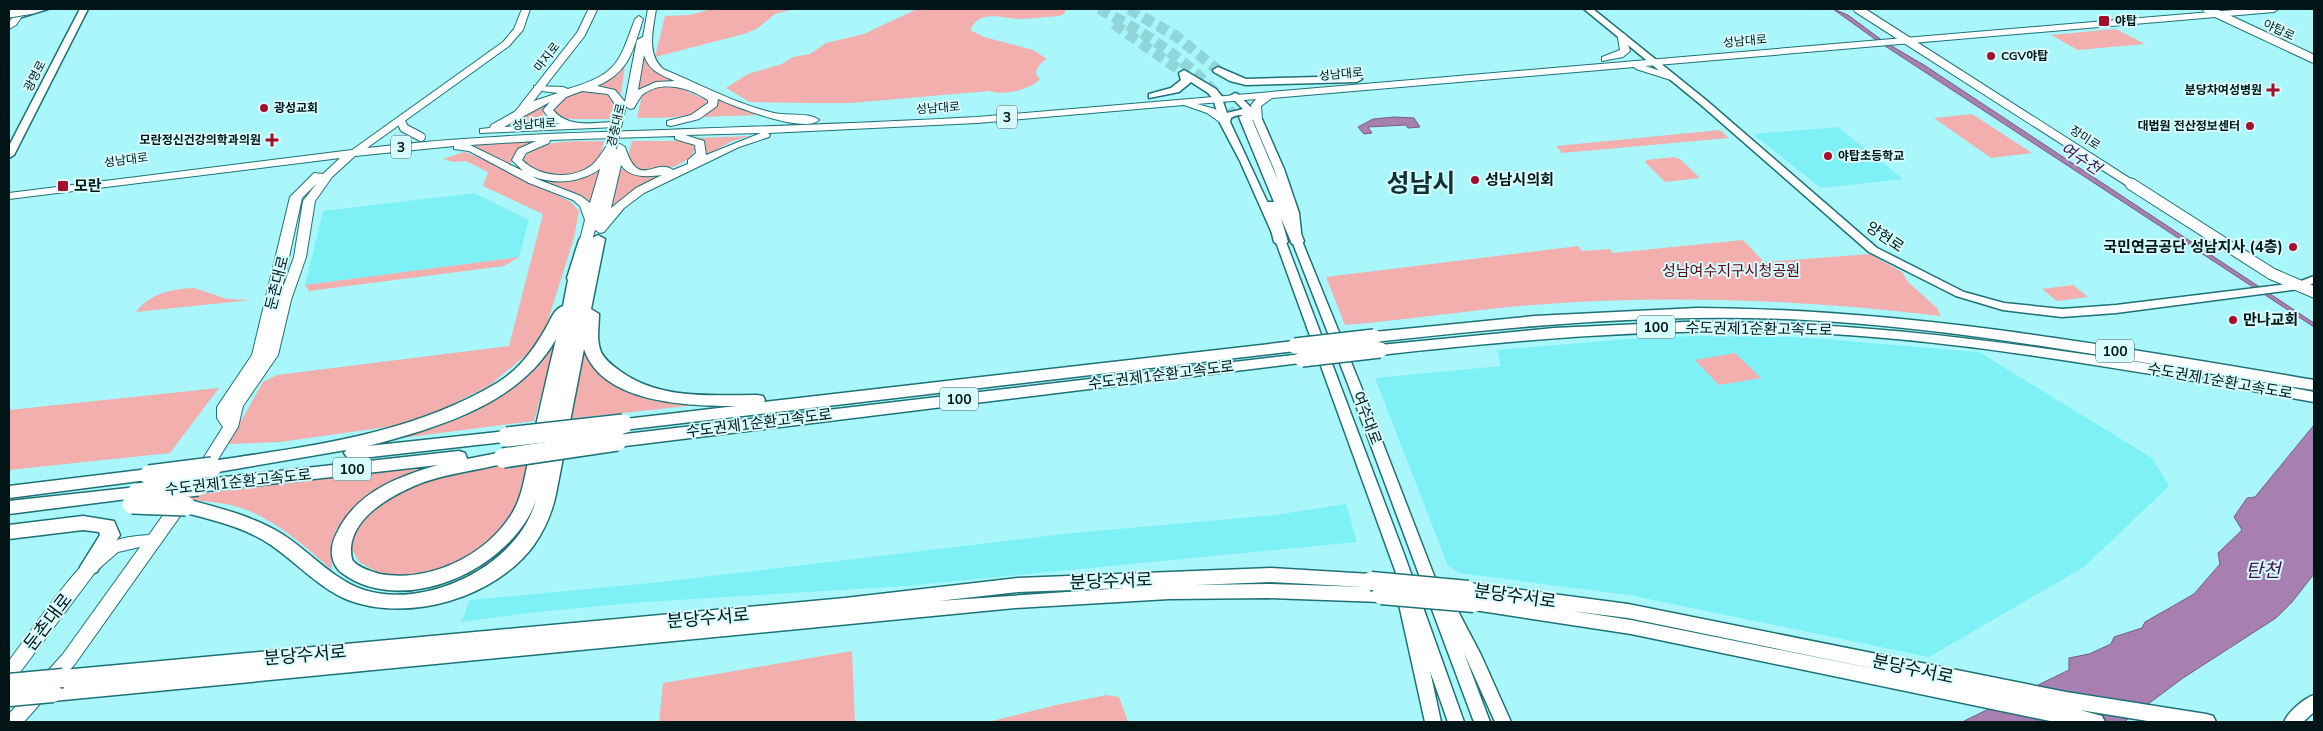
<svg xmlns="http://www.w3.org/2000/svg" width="2323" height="731" font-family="'Nunito Sans','Noto Sans KR',sans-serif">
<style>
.built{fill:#7ef1f7}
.green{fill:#f2afae}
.water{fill:#a77fb0;stroke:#755f82}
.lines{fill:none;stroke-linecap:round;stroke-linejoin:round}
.trunk-tunnel{stroke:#90d5d9;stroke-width:11;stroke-dasharray:11 5.5;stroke-linecap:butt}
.tertiary-far1-casing{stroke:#1e7175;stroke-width:10}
.tertiary-casing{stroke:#1e7175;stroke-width:13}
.secondary-casing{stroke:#1e7175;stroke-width:3}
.primary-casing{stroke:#1e7175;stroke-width:2}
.trunk-casing{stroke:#1e7175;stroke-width:3}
.motorway-casing{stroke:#1e7175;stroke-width:3}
.tertiary-far1{stroke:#fff;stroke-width:8}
.tertiary{stroke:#fff;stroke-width:11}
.secondary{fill:#fff;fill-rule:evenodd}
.primary{fill:#fff;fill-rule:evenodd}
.trunk{fill:#fff;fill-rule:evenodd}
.motorway{fill:#fff;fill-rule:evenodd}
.secondary-bridge-casing{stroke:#1e7175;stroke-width:11;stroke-linecap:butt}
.primary-bridge-casing{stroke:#1e7175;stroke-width:12;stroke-linecap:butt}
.trunk-bridge-casing{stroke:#1e7175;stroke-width:21;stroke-linecap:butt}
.motorway-bridge-far1-casing{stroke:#1e7175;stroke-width:18;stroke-linecap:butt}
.motorway-bridge-casing{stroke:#1e7175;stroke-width:22;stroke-linecap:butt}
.secondary-bridge{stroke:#fff;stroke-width:9}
.primary-bridge{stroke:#fff;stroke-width:10}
.trunk-bridge{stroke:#fff;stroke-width:18}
.motorway-bridge-far1{stroke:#fff;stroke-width:15}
.motorway-bridge{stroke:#fff;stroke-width:19}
.poi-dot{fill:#a60c2b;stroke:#d7fcfe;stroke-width:2}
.labels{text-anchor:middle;stroke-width:4;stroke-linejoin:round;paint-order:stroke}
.far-poi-label{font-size:12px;font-weight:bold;fill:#011516;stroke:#d7fcfe;text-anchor:start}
.far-street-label{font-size:12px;fill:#011516;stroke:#d7fcfe}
.shield{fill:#d7fcfe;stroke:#415a5c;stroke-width:1}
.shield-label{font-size:14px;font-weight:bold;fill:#011516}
.poi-label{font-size:15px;font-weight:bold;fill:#011516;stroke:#d7fcfe;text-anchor:start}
.street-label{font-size:15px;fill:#011516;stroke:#d7fcfe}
.park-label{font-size:15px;fill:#580313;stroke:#d7fcfe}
.water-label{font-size:16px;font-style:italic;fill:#43104e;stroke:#d7fcfe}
.near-street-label{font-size:18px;fill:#011516;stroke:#d7fcfe}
.near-water-label{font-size:19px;font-style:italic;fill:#43104e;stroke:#d7fcfe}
.town-label{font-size:25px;font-weight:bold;fill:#103132;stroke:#d7fcfe}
</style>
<rect width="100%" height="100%" fill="#a9f7fb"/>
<g class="built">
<polygon points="1838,127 1903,179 1821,188 1753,134"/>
<polygon points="474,193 529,220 519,257 305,285 323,211"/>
<polygon points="1695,336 1799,337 1979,352 2152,458 2169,486 2084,567 1929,657 1629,595 1459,573 1448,566 1375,378 1501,366 1497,350 1626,339"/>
<polygon points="1346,504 1357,542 906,586 644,602 537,612 461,622 470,600 661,582 1073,533 1275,515"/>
</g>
<g class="green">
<polygon points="712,9 794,9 775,14 758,28 744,34 655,57 665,16 690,15"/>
<path d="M917 9 1066 10 1064 14 1059 16C1047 17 1035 18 1023 19 1004 20 981 7 970 30L984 37 1033 50 1047 59C1041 62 1036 68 1036 75L1040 79C1030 90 1004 96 989 91L851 103H807L750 102 726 88 748 74 782 64 793 57 810 54 826 43 864 34Z"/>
<polygon points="2116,29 2145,44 2078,50 2051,35"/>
<polygon points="642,57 655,70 682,83 666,83 638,91"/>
<polygon points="625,65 621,94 607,87 594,87"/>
<path d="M657 87H678L706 100 707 105C689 121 659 117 637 118L642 95Z"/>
<path d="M601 91 615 99 610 119H567L554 112C556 92 585 90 601 91Z"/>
<polygon points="714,97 758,115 701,117 715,108"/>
<polygon points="550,102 543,109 543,115 550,121 522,123 518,119"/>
<polygon points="1972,114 2032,153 1991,158 1934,118"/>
<polygon points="1720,130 1729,138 1562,153 1556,146"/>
<polygon points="750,136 730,142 702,158 704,141 697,138"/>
<path d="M604 141 600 158 592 167 573 175 547 176 524 163V158C541 137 580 142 604 141Z"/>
<path d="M632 141H685L692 144 695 149C689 166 652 177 636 168 633 167 630 163 627 160Z"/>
<path d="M528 142 531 144C522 148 513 152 511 164 496 160 486 151 472 145Z"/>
<path d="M464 152C470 152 557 195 571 202L579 211 574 238 543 336 526 355 490 385 415 423 280 442 228 444 263 382 277 375 509 346 543 214 483 186 488 172 466 161 454 162 443 159Z"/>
<polygon points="1674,157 1680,159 1700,178 1665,182 1645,162 1647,160"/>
<path d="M618 166C634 179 650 176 669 173 645 183 626 193 607 211Z"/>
<path d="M602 167 591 207 537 180C560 184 584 182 602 167Z"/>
<path d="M1743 240 1764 262 1870 254 1902 272 1908 282 1937 308 1941 316C1806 300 1669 294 1533 305 1470 310 1408 320 1345 325L1326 277 1578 246 1582 251 1610 249 1613 253Z"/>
<polygon points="519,257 504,266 309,291 305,285"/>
<polygon points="2073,285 2088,297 2057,301 2042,289"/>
<path d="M194 288 227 299 251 300 136 312C151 293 171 289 194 288Z"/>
<path d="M558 334 534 421 394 439C433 428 479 416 510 388 527 372 542 352 558 334Z"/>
<polygon points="585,347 612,381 716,403 567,419"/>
<polygon points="1735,353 1761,378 1719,385 1695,360"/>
<polygon points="219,388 170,453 9,470 9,410"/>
<polygon points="527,462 514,517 468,560 422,575 385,576 359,562 351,547 357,528 370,510 418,481 488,466"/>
<path d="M433 464C399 479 332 506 331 550 330 557 332 563 332 570 303 545 273 517 235 506 217 501 197 502 178 497Z"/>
<polygon points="852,651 855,722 659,722 663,683"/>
<polygon points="1107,695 1119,697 1128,722 988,722 1056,705"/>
</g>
<g class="water">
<polygon points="1833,9 1848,15 1883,41 1924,65 2314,323 2314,327 1879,42"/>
<polygon points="1394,117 1414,118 1420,127 1408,128 1406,125 1368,127 1372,133 1364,134 1358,127 1373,119"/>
<polygon points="2314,425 2314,574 2292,602 2276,618 2183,678 2124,722 1962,722 2069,670 2069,658 2089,654 2111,644 2114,637 2142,628 2145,622 2194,594 2220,564 2218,553 2242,530 2234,517 2247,498 2255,497"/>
</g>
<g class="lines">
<g class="trunk-tunnel">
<path d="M1099 9C1153 37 1200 68 1235 118"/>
<polyline points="1129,9 1176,36 1218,70"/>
<polyline points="1114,24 1184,73"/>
</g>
<defs>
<g id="tertiary-far1">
<polyline points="1858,9 2133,185"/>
<polyline points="2207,9 2314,59"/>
<polyline points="516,117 581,34 593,9"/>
<polyline points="401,121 404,128 421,137"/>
</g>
<polyline id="tertiary" points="2131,184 2272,274 2314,292"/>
<g id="secondary">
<polygon points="36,9 48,9 22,17 18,15"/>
<polygon points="80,9 88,9 14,155 9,158 9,146"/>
<polygon points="1584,9 1593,9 1706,100 1877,248 1964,292 2004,303 2062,309 2116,305 2296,283 2314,276 2314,283 2299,289 2116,313 2062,317 2003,310 1956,296 1869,252 1700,104"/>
<path d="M1235 93 1238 94 1262 119 1284 169 1299 213 1302 241 1360 384 1440 591 1447 592 1450 596 1481 655 1511 722H1495L1464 653 1490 722H1474L1348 384 1292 241 1289 213 1274 169 1253 120C1246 115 1239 113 1231 118L1230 122 1286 242 1404 554 1464 722H1448L1430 671 1441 722H1425L1398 600 1404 595 1276 242 1240 161 1220 123 1213 98 1221 96 1227 113 1243 109 1230 96Z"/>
<path d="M2314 695V712L2303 722H2284C2288 712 2303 699 2314 695Z"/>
</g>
<g id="primary">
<polygon points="19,9 27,9 16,25 9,29 9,22"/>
<path d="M522 9H530L523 30 509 46 367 148C465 136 565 133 664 130 768 126 873 123 977 117L2246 9H2278L2274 12 1645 66 1677 76V80L1674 81 1636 69 1634 67 1272 98 1261 106 1262 119 1257 122 1252 119 1251 105 1256 99 1197 104 1215 109 1230 123 1225 126 1207 113 1184 105 977 123 768 133 770 135 769 137 739 147 644 193 624 208 604 232 600 233 595 230 592 240 586 244 580 240 585 220 580 206 573 200 529 183 469 151 454 149V146L355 156 332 177 315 201 306 257 291 300 278 355 243 406 238 427 207 477H197L194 473 223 427 217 418V407L252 355 290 197 314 173 323 174 340 158 9 199V193L352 150 503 42 514 29ZM761 133 706 155 704 141 685 135ZM675 136V139L695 145 696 153 688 160V164L673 170C655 157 639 191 625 147L620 144 607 146C602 152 598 160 592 165 573 180 540 178 522 160L526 153 549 143 550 140ZM536 141 518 149 512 160 523 171 470 145ZM621 165C630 178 647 177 662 175L636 188 611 208ZM600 169 590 203 581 196 537 179 532 176C554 185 580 183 600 169ZM317 183 303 201 294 257 281 293 302 198Z"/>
<path d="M648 9H656C653 30 646 53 663 69 699 84 736 104 774 113 787 116 810 112 819 120 804 134 736 107 718 99L717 106 699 119 671 126 667 125V121L691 115 708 103V100C690 88 661 79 642 95 639 99 636 104 634 108L630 109 625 106 617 107 608 94 582 91 566 97 553 110C568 128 591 123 612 122L616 123V127L480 133V129L490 128 491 125 534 101 558 93 534 90V86L563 87 568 89C616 74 618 66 635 19L639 16 643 19C633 50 630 72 597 86L615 90 625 102 637 40 643 37ZM644 55C649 71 661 75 675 81L656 82 638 90ZM550 102 543 110 551 121 560 124 504 127Z"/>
<polygon points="1617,32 1625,34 1630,51 1623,57 1602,61 1602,57 1620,50"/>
<path d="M182 496 188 497 190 501 188 505 75 664 24 722H9V714L63 654 140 547 118 552 96 571 15 679 9 681V661C31 632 78 559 108 544 121 537 135 536 149 535L176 497Z"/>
</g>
<g id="trunk">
<polygon points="1218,67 1246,79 1357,76 1362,79 1357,82 1246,85 1230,81 1214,72 1213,70"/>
<polygon points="1184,70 1216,89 1223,98 1222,100 1214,100 1208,93 1191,82 1179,92 1149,98 1149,94 1171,88 1181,80 1179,73"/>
<polygon points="1245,114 1251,117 1304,241 1302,244 1292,244 1281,218 1288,242 1281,246 1274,242 1265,205 1267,202 1274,202 1239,117"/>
<path d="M1271 568 1371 574 1377 576 1380 581 1377 586 1371 588 1388 590 1390 595 1388 600 1381 602 1268 598 1169 599 1015 608 53 701 46 699 43 693 46 687 58 684 53 678 56 672 63 670 845 598 1018 578ZM1271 582 1365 587 1268 584 1195 585ZM1125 588 938 601 1018 592Z"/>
<path d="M1468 583 1628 604 2066 692 2206 714 2213 716 2216 722H2154L2080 710 2102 716 2105 722H2055L1631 634 1474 610 1467 608 1465 603 1470 597 1462 595 1459 590 1462 585ZM1572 611 1628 618 1890 672 1631 620Z"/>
</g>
<g id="motorway">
<path d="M598 235 605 239 591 309 599 314C599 327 596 340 601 352 605 360 613 366 620 371 660 400 710 395 757 395L763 396 765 400 764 402 1295 341 1303 346 1295 351 623 430 617 428 614 424 617 420 736 406C689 406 602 404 584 349L556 494C552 513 545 529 534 545 495 598 409 623 348 600 319 588 297 563 271 545 243 526 211 520 179 511L177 506 179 501 186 499C219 508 253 516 282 534 309 551 332 579 364 590 427 610 519 565 536 500 513 568 404 619 342 573 335 568 331 558 332 550 332 540 337 533 341 525 362 490 400 476 438 465L198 492 192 490 189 486 192 482 198 480 459 451 465 453 467 459 503 452 509 454 512 458 509 462C478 471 444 473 414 486 389 497 354 517 351 547 351 551 351 558 353 561 359 568 373 572 380 574 429 583 485 556 511 515 523 497 525 473 530 453 538 415 547 377 556 339 519 405 436 428 368 446L507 431 513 433 516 437 513 441 353 459 347 457 344 453 346 450 212 473 206 471 203 467 206 463 212 461C310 446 410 435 497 383 519 370 535 348 547 326 551 319 554 309 563 306L568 280 567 278 579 240 581 237 592 238Z"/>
<path d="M1697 308C1906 309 2109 345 2314 380V390C2145 365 1977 329 1806 320 1661 312 1517 326 1374 342L1366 337 1374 332 1535 316Z"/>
<path d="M1685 322C1857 320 2025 344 2194 371L2200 372 2202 376 2200 380 2194 381C2059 359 1923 336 1786 332 1650 328 1515 340 1380 355L1372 350 1380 345 1554 328Z"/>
<polygon points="1302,354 1310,359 1308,362 617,447 611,445 608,441 611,437 617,435"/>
<polygon points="2243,379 2314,392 2314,402 2237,388 2235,384 2237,380"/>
<polygon points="149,469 155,471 158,475 155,479 9,498 9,486"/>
<polygon points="137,487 143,489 146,493 143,497 9,514 9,501"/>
<polygon points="83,516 114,521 120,535 97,572 90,574 83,572 80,567 100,535 99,532 83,530 9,539 9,525"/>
</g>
</defs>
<use href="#tertiary-far1" class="tertiary-far1-casing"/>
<use href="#tertiary" class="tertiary-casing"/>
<use href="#secondary" class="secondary-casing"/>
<use href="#primary" class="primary-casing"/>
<use href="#trunk" class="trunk-casing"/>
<use href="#motorway" class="motorway-casing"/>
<use href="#tertiary-far1" class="tertiary-far1"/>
<use href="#tertiary" class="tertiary"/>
<use href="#secondary" class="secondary"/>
<use href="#primary" class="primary"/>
<use href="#trunk" class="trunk"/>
<use href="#motorway" class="motorway"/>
<defs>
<polyline id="secondary-bridge" points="9,13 33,9"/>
<polyline id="primary-bridge" points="611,148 621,105"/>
<g id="trunk-bridge">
<polyline points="1371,581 1468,590"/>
<polyline points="1381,595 1474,603"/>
<polyline points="9,683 63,678"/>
<polyline points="9,697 53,693"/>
</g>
<g id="motorway-bridge-far1">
<polyline points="1295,346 1374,337"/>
<polyline points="1302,359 1380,350"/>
</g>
<g id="motorway-bridge">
<polyline points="507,437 623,424"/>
<polyline points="503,458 617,441"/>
<polyline points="149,475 212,467"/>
<polyline points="137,493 198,486"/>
<polyline points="132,504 186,506"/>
</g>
</defs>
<use href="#secondary-bridge" class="secondary-bridge-casing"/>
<use href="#primary-bridge" class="primary-bridge-casing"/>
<use href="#trunk-bridge" class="trunk-bridge-casing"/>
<use href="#motorway-bridge-far1" class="motorway-bridge-far1-casing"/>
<use href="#motorway-bridge" class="motorway-bridge-casing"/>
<use href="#secondary-bridge" class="secondary-bridge"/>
<use href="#primary-bridge" class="primary-bridge"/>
<use href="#trunk-bridge" class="trunk-bridge"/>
<use href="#motorway-bridge-far1" class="motorway-bridge-far1"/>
<use href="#motorway-bridge" class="motorway-bridge"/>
</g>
<g class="poi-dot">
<rect x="2098" y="15" width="12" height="12" rx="2.5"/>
<circle cx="1991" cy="56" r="5"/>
<path d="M2270.5 82.5h5v5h5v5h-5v5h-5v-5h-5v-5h5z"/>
<circle cx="264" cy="108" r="5"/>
<circle cx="2250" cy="126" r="5"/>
<path d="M269.5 132.5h5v5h5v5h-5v5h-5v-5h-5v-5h5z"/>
<circle cx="1828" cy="156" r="5"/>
<circle cx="1475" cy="180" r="5"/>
<rect x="57" y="180" width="12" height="12" rx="2.5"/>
<circle cx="2293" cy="247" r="5"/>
<circle cx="2233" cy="320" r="5"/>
</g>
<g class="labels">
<g class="far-poi-label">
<text x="2115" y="25">야탑</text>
<text x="2001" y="60">CGV야탑</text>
<text x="2262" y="94" text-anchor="end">분당차여성병원</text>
<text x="274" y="112">광성교회</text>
<text x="2240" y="130" text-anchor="end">대법원 전산정보센터</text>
<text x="261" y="144" text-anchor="end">모란정신건강의학과의원</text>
<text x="1838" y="160">야탑초등학교</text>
</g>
<g class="far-street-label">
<text transform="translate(2279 30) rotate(25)" y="4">야탑로</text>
<text transform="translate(1745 41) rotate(-5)" y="4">성남대로</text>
<text transform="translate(547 57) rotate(-52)" y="4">마지로</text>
<text transform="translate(1341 74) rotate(-5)" y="4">성남대로</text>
<text transform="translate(35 76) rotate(-63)" y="4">광명로</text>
<text transform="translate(938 108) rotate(-4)" y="4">성남대로</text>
<text transform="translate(534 124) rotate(-3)" y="4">성남대로</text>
<text transform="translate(616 125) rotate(-77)" y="4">경충대로</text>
<text transform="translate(2085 138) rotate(33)" y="4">장미로</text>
<text transform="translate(126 160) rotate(-7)" y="4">성남대로</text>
</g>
<g class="shield">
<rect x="997" y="105.5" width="20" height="23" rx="4"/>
<rect x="391" y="135.5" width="20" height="23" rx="4"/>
<rect x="1637" y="315.5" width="38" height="23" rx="4"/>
<rect x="2096" y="339.5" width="38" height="23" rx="4"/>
<rect x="940" y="387.5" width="38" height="23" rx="4"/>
<rect x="333" y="457.5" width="38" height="23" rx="4"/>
</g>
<g class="shield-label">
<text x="1007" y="122">3</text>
<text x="401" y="152">3</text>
<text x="1656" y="332">100</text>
<text x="2115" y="356">100</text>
<text x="959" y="404">100</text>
<text x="352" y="474">100</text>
</g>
<g class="poi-label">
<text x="1485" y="185">성남시의회</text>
<text x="74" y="191">모란</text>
<text x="2283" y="252" text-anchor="end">국민연금공단 성남지사 (4층)</text>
<text x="2243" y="325">만나교회</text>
</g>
<g class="street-label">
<text transform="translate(1885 237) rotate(34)" y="5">양현로</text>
<text transform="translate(277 283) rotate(-76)" y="5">둔촌대로</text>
<text transform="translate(1759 329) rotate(1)" y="5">수도권제1순환고속도로</text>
<text transform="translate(1161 375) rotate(-7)" y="5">수도권제1순환고속도로</text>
<text transform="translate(2220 381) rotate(10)" y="5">수도권제1순환고속도로</text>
<text transform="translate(1367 418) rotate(69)" y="5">여수대로</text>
<text transform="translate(759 423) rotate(-7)" y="5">수도권제1순환고속도로</text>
<text transform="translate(238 482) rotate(-6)" y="5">수도권제1순환고속도로</text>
</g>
<g class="park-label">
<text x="1731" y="276">성남여수지구시청공원</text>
</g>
<g class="water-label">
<text transform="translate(2081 158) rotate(33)" y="6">여수천</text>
</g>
<g class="near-street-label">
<text transform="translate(1111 581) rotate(-2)" y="6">분당수서로</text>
<text transform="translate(1515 596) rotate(8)" y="6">분당수서로</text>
<text transform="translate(708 618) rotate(-5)" y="6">분당수서로</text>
<text transform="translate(48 622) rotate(-53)" y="6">둔촌대로</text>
<text transform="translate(305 655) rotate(-5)" y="6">분당수서로</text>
<text transform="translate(1913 669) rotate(12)" y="6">분당수서로</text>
</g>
<g class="near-water-label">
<text x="2263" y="577">탄천</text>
</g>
<g class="town-label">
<text x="1421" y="192">성남시</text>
</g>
</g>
<rect width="2323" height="731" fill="none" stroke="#011516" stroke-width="20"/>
</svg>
